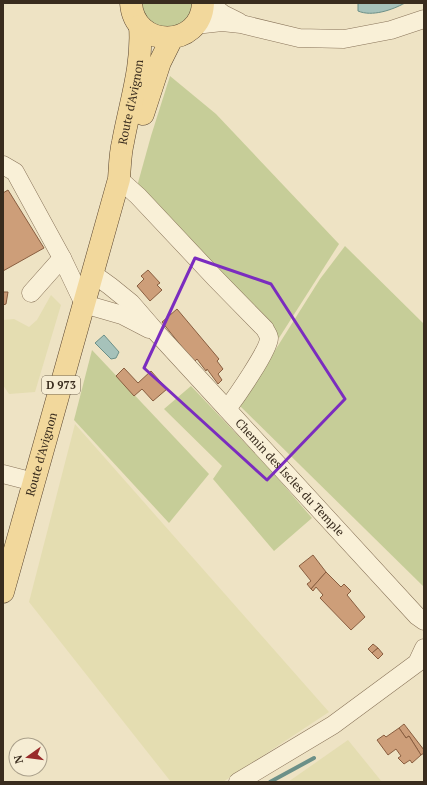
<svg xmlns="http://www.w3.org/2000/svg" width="427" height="785" font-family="'PT Serif',serif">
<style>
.farmland{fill:#e4ddb1}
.green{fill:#c6cd98}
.water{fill:#a6c2ba;stroke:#6c9088}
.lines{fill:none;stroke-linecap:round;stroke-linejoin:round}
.stream{stroke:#6c9088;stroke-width:4}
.building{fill:#cd9e79;stroke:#895e40}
.minor-casing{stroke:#89745a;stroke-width:19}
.major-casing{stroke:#57422e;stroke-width:23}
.minor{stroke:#f9f0d7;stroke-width:18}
.major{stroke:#f2d89c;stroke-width:22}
.marked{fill:none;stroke:#7b2cbf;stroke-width:3;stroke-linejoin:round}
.labels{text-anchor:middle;stroke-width:3;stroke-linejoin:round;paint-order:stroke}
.shield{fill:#f6edd4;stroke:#726655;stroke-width:1}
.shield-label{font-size:11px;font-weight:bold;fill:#392c1e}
.street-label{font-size:12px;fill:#392c1e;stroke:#f6edd4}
</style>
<rect width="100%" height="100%" fill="#eee3c4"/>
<g class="farmland">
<polygon points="51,295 61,305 35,392 9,394 3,385 3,320 14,319 29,327 37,320"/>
<polygon points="75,424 329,712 223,782 171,782 29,602"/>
<polygon points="348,740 382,782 288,782"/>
</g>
<g class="green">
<polygon points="141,3 195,3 188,21 167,30 147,19"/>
<polygon points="170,76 216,114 339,244 279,338 136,190 151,136"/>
<polygon points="345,246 424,324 424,587 240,406 320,279"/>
<polygon points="92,350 209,474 169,523 74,420"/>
<polygon points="191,386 268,467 312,518 274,551 213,479 222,466 164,409"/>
</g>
<g class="water">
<path d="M358 3H405C392 10 372 17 358 11Z"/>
<polygon points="104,335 119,352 116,358 111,359 95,343"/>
</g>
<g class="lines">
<polyline class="stream" points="270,782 314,758"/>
</g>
<g class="building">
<polygon points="8,190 44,248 3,271 3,193"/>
<polygon points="148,270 160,283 157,285 162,290 150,301 137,286 144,279 141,276"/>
<polygon points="3,292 8,292 6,304 3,305"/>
<polygon points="177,309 219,359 217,361 223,369 218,374 222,380 218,384 207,369 206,371 197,359 194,362 162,322"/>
<polygon points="124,368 138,383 151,371 167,389 153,401 142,389 134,396 116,376"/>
<polygon points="313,555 326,572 311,589 307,584 311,581 299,566"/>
<polygon points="326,572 341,587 344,584 351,591 347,595 365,617 351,630 320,598 323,595 316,587 313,591 311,589"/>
<polygon points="373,644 378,648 372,653 368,649"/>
<polygon points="378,648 383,654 378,659 372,653"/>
<polygon points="404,724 424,750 424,753 421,755 409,736 406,738 399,728"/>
<polygon points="399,728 406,738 409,736 421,755 412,763 410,760 404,764 398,758 401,756 396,749 388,755 377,740 384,735 386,737"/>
</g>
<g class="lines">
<defs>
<g id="minor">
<polyline points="209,3 223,14 239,22"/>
<polyline points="195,25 222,22 241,24 299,38 344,39 391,30 424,19"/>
<polyline points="3,165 15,172 62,258"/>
<path d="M119 179 138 196 216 279 265 329C266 332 269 335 269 338 269 350 236 397 227 409"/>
<path id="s1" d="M92 273 110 286 131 303 157 333 417 616 424 621"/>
<polyline points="31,293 62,258 84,304 122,315 149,329"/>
<polyline points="3,474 34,482"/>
<polyline points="238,782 333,725 417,663 424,648"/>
</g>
<g id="major">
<path d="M131 3C134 49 201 49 203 3"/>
<polyline points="143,114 160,62 172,38"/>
<path id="s2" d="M3 592 119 179C120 166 120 154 123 142 130 103 143 66 140 26"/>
</g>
</defs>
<use href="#minor" class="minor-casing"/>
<use href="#major" class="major-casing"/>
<use href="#minor" class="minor"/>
<use href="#major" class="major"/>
</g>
<path class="marked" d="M195 258 271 284 345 399 267 480 144 368Z"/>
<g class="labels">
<rect class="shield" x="42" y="376" width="38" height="18" rx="3"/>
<g class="shield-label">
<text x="61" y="389">D 973</text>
</g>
<g class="street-label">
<text dy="4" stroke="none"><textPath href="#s2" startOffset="507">Route d'Avignon</textPath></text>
<text dy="4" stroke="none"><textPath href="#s2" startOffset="143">Route d'Avignon</textPath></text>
<text dy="4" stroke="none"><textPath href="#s1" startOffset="285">Chemin des Iscles du Temple</textPath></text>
</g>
</g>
<rect width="427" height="785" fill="none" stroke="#392c1e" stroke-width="8"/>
<g transform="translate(28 757) rotate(256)"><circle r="19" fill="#f6edd4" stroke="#aaa08b"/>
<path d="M0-3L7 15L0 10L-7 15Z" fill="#992b2a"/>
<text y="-6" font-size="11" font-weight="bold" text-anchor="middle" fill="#392c1e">N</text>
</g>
</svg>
